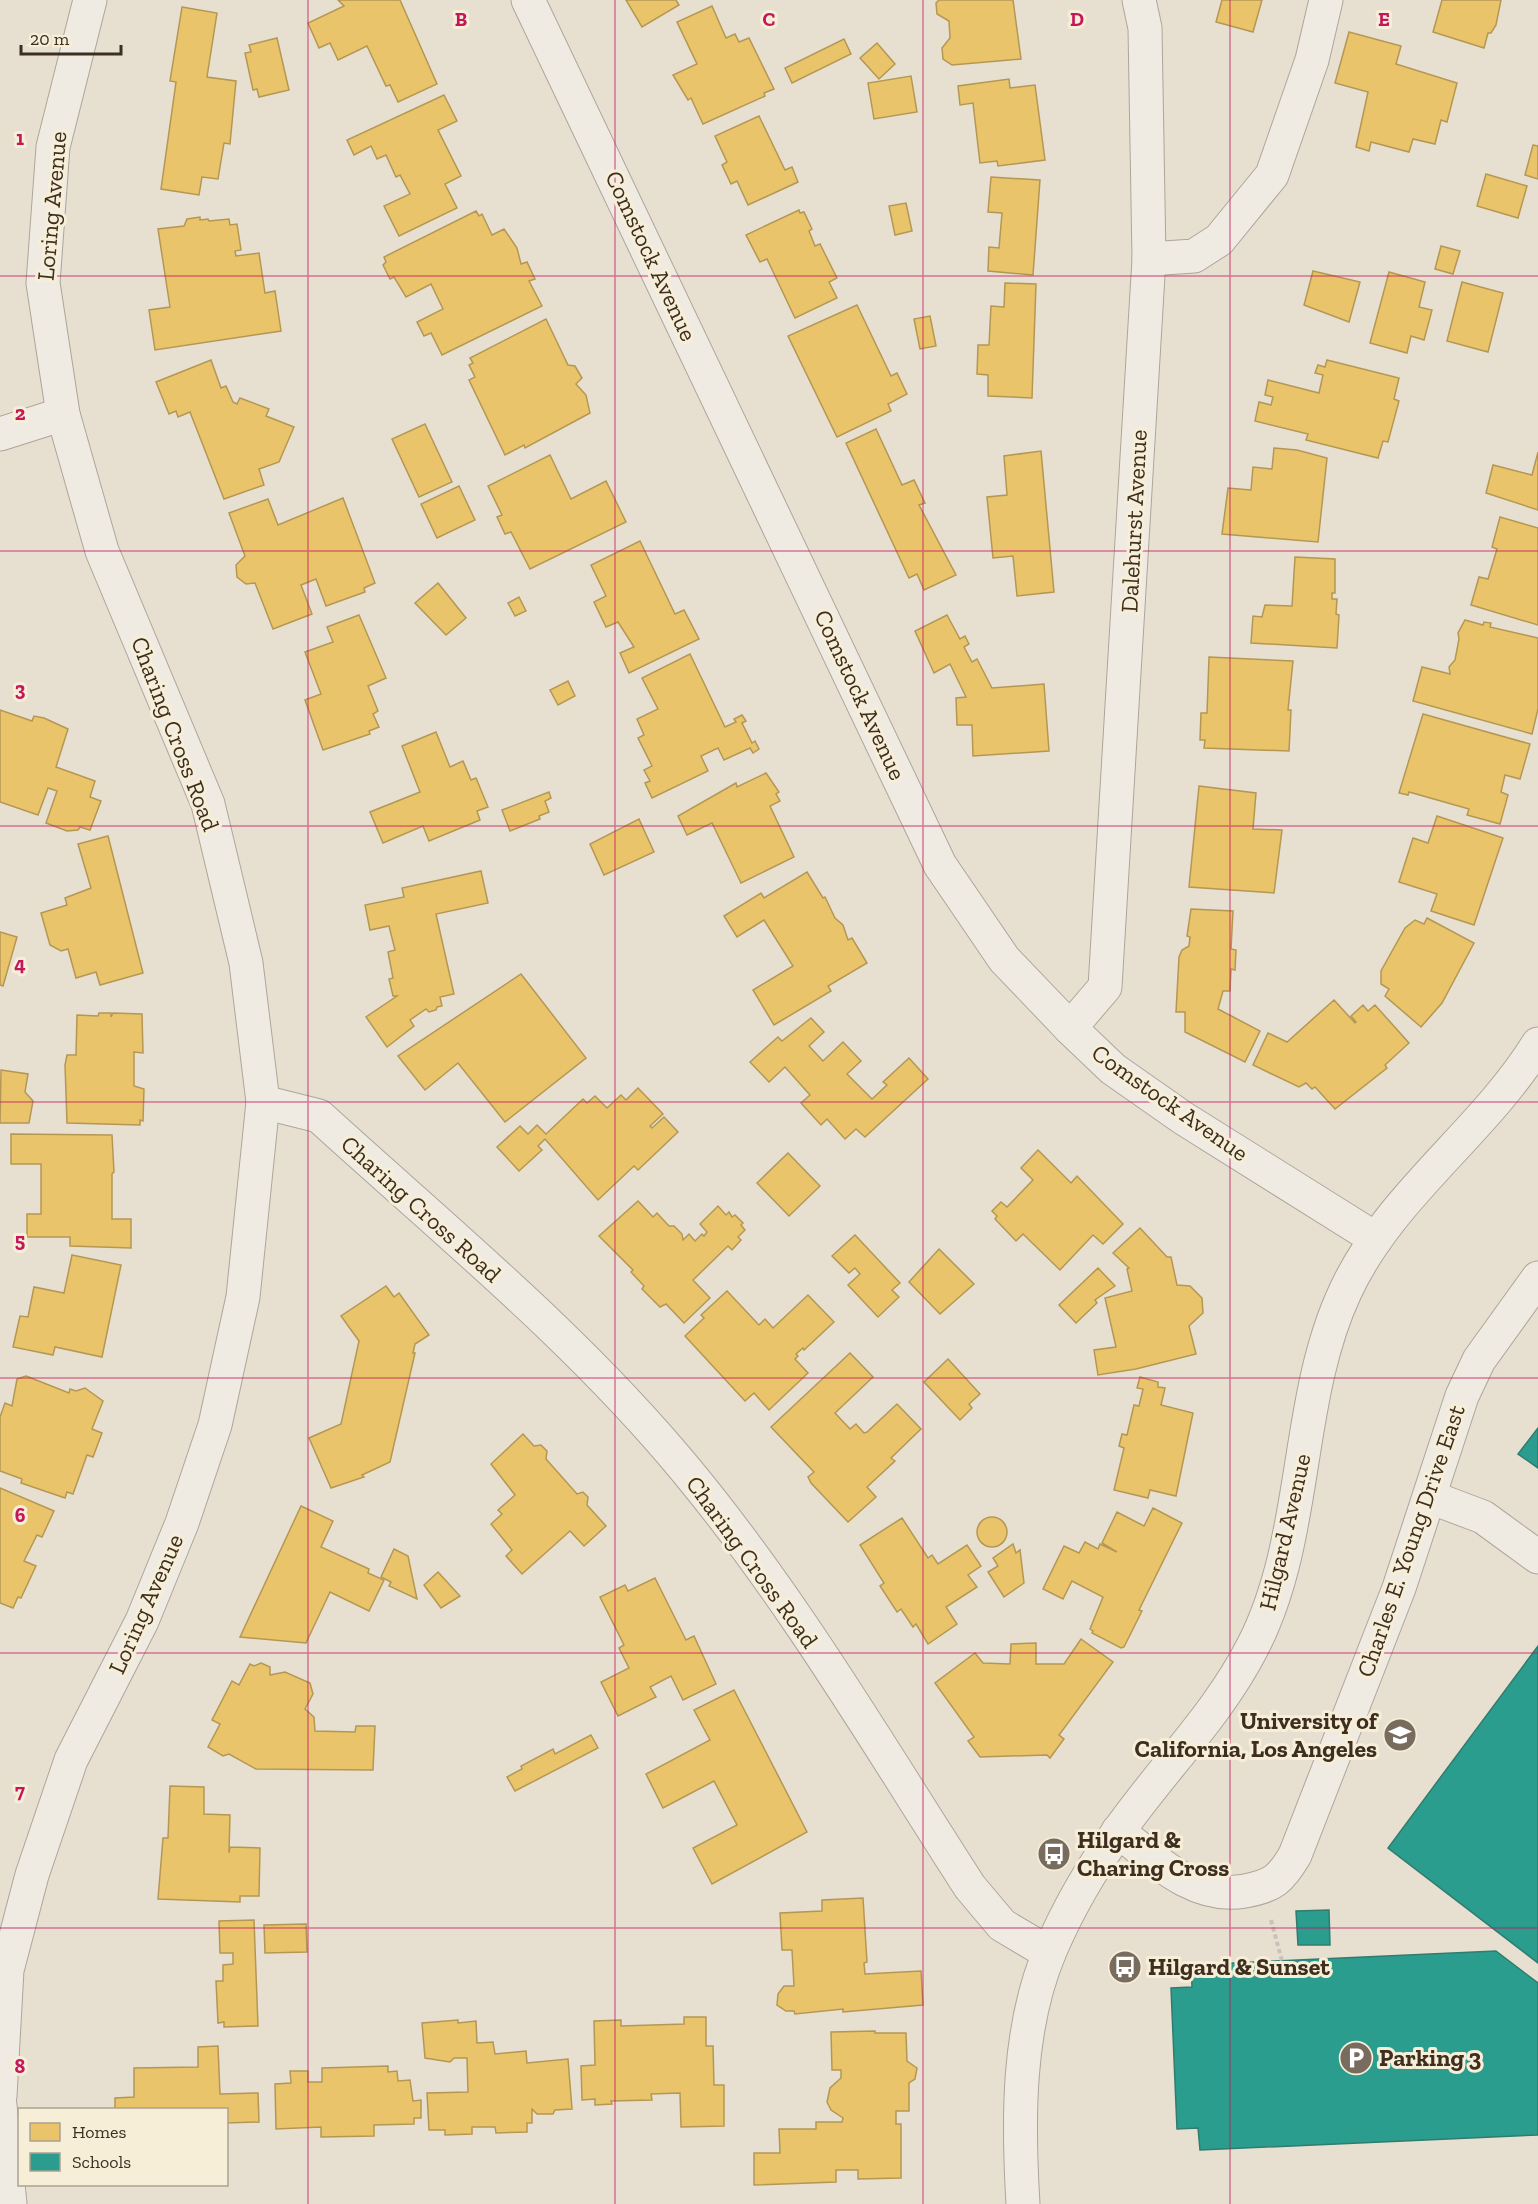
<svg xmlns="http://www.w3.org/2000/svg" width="1538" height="2204" font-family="'Zilla Slab',serif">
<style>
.homes{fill:#e9c46a;stroke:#b59754;stroke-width:1.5}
.schools{fill:#2a9d8f;stroke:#307c6e;stroke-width:1.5}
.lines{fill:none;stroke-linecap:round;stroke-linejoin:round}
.minor-casing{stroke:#ada599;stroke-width:35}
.path{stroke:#c8c2b9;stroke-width:4;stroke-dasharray:4.5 3;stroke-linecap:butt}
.minor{stroke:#efebe3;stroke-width:33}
.grid{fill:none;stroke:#c2185b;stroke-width:1.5;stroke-opacity:0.55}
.labels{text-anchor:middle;stroke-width:6;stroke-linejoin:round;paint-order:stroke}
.street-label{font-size:24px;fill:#3d2e20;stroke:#f7eed8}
.poi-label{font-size:24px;font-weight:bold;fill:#3d2e20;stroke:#f7eed8;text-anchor:start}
.grid-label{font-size:20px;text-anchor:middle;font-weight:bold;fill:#c2185b;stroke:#f7eed8;stroke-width:6;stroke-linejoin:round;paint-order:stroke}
</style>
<rect width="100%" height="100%" fill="#e7e0d1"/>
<g class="homes">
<polygon points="338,0 400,0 437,84 398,102 390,85 386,86 367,46 338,60 330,43 319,48 308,23 344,6"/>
<polygon points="626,0 676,0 679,5 642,27"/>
<polygon points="939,0 1013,0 1021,59 952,65 943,59 942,48 950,38 949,21 937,14 936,3"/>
<polygon points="1222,0 1262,0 1253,32 1216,22"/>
<polygon points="1442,0 1501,0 1496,25 1491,33 1488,33 1484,48 1433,32"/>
<polygon points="712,6 726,38 735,34 739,42 749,38 774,89 764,93 765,96 703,124 691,98 688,100 673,75 697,64 677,22"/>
<polygon points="182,7 217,13 207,77 236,81 230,144 224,143 218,179 202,177 199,195 161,189 176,82 170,81"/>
<polygon points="1349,32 1401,46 1396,64 1457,83 1447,122 1441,120 1435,144 1413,139 1409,152 1371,142 1369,151 1356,147 1368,92 1335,83"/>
<polygon points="277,38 289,90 259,97 257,89 253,90 245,53 251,52 249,45"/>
<polygon points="844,39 851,54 792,83 785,68"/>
<polygon points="877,43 895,64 879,79 860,58"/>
<polygon points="911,76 917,112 874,119 868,83"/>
<polygon points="1009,79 1010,88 1035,85 1045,160 998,166 997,161 980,163 973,103 960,105 958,86"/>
<polygon points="444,95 457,121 438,130 461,176 445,184 457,208 399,236 384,206 410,194 400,175 396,177 386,155 377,159 371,146 354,155 347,140"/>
<polygon points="759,116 785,170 792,167 798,182 748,205 737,181 731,184 722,165 727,162 715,136"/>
<polygon points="1533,145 1538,146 1538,179 1525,175"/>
<polygon points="1486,174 1527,186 1518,218 1477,206"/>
<polygon points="991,177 1040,180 1033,275 988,271 989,247 999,248 1002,213 988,212"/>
<polygon points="906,203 912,231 895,235 889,206"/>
<polygon points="799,210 800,213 804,212 812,229 809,231 815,246 820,244 837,278 829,282 837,298 795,318 767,259 760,262 746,235"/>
<polygon points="476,211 479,216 482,214 492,235 504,229 517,248 521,264 527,262 535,279 529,281 542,306 442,355 431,333 424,336 417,322 443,309 431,284 406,297 394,277 390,279 383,265 386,262 384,257"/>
<polygon points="200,217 200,220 208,219 209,221 229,219 230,225 237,224 241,250 235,251 236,256 259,253 265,293 275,291 281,331 155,350 149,310 170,307 158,229 184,226 187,219"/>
<polygon points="1441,246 1460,251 1453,274 1435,269"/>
<polygon points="1313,271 1360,282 1349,322 1304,305"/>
<polygon points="1389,272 1425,282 1419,307 1432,310 1424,340 1411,336 1407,353 1370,343"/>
<polygon points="1462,282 1503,293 1488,352 1447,341"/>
<polygon points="1005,283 1036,284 1032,398 988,396 988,375 977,374 978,345 989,345 991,306 1004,307"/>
<polygon points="857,305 891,376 897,373 907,394 888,404 891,411 837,437 788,336"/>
<polygon points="930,316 936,346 920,349 914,319"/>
<polygon points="546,319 568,365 575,366 582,378 576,384 586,395 590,413 525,448 524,445 505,455 469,380 475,377 469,365 473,363 470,358"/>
<polygon points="211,360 221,388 226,386 233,402 237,404 240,398 269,409 266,416 294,427 279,462 259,469 264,485 224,499 190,412 178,417 176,411 169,414 156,382"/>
<polygon points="1327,360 1399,378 1394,399 1399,401 1388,442 1383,441 1378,458 1306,440 1308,434 1255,421 1259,402 1271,405 1273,397 1265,395 1268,380 1319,393 1323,375 1315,373 1318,365 1325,367"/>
<polygon points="425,424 452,482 419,497 392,439"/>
<polygon points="876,429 902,485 914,480 925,503 919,505 956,575 924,590 917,574 909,578 846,443"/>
<polygon points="1274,448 1297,450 1327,458 1318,542 1222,534 1228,488 1251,490 1253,467 1272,469"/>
<polygon points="1041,451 1054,592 1017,596 1013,556 993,558 987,497 1007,495 1004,456"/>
<polygon points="1538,452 1538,510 1486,493 1493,465 1532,475"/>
<polygon points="550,455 571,499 606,481 626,522 530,569 511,532 505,534 497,517 502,515 488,486"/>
<polygon points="459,486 475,520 437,538 421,504"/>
<polygon points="343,498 375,583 364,588 365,592 326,606 316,579 301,585 312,614 273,629 255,583 246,584 237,577 236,565 245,556 229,513 268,499 278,525"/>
<polygon points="1500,517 1538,528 1538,625 1471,605 1479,577 1488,579 1497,549 1492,547"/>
<polygon points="640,541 675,614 684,610 699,639 629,673 620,653 634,647 618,622 606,627 594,602 606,596 591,565"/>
<polygon points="1295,557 1335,559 1335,593 1332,593 1332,599 1337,599 1336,614 1339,615 1337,648 1251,643 1253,616 1262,617 1265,605 1292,606"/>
<polygon points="438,583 466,618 446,635 415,603"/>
<polygon points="519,597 526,611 515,616 508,603"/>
<polygon points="359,615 386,678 368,686 378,711 373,714 379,727 369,731 370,734 323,750 305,700 321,694 305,652 333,642 327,627"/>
<polygon points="947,615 960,639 965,636 969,644 964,647 972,662 977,659 992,688 1044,684 1049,751 973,756 972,725 957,725 956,698 966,697 950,664 934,673 915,631"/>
<polygon points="1465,620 1483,625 1484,622 1491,623 1490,627 1538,638 1538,709 1532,734 1413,701 1422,667 1450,674 1449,667 1455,660 1459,639 1458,633"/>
<polygon points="690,654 725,727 736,722 734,719 742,715 746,721 742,723 752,743 755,741 759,749 753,753 750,748 724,760 718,748 701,756 708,771 652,798 645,783 650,781 644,770 652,766 638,738 644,735 637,719 658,709 642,678"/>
<polygon points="1209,657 1293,661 1288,710 1291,710 1289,751 1204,748 1205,740 1200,740 1201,713 1207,713"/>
<polygon points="568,681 575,696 558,705 550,690"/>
<polygon points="0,710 32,721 34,716 44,718 68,729 56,767 95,781 90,797 101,801 90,830 80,827 78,830 67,831 46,823 57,791 48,788 38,815 0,802"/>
<polygon points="1423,714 1530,744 1520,779 1505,775 1501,792 1508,795 1500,824 1467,815 1469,809 1409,792 1408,795 1399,793"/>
<polygon points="436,732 450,767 463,761 471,780 476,778 488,807 477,811 480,820 429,841 423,826 383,843 370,812 420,792 402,746"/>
<polygon points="766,773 779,792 776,794 780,801 770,806 794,857 741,883 712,823 687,835 678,816 736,783 737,787"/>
<polygon points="1199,786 1256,793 1253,829 1282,830 1274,893 1189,887"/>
<polygon points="549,792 551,798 545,801 549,812 539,816 540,819 510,831 502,810"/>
<polygon points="1437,816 1503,838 1474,925 1431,911 1437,894 1399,882 1413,838 1428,843"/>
<polygon points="639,819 654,852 604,875 590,844"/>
<polygon points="108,836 143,973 100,985 96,972 76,978 68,949 61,951 50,945 41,913 67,905 65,898 91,888 78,844"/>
<polygon points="481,871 488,903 436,914 454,994 440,997 442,1006 437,1007 436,1010 429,1012 426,1009 410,1020 414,1026 387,1047 366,1017 397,996 393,996 389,979 393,978 388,952 395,950 389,926 370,930 365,905 404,897 402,888"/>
<polygon points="807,872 823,898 825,897 835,918 843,925 848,940 852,938 867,963 828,986 831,991 774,1025 753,990 793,966 764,920 737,937 724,916 761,893 764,898"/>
<polygon points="1191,909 1233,911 1231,949 1236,950 1235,970 1231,969 1230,991 1223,991 1218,1009 1260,1031 1245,1062 1185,1032 1185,1012 1176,1012 1179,957 1182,950 1189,946 1190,937 1187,936"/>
<polygon points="1427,918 1474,943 1442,1003 1421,1027 1385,996 1389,989 1381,984 1381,971 1405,928 1415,920 1424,924"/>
<polygon points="0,932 17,937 3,986 0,985"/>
<polygon points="521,974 586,1058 505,1122 458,1063 425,1090 398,1056"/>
<polygon points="1334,1000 1355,1023 1356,1022 1351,1016 1363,1005 1368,1011 1375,1005 1409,1043 1385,1065 1387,1068 1335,1109 1315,1087 1312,1089 1306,1083 1299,1087 1253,1065 1268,1033 1287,1042"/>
<polygon points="99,1013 111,1013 111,1017 113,1013 142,1014 143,1053 134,1052 134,1086 144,1089 143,1121 140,1120 140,1125 67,1123 65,1065 67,1055 76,1055 77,1015 98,1016"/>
<polygon points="811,1018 824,1032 809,1046 823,1061 843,1042 861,1061 847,1074 872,1099 887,1085 883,1082 909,1058 928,1079 865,1137 856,1129 845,1139 827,1119 821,1125 801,1103 810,1095 785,1067 769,1082 750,1062 778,1037 782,1041"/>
<polygon points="1,1070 28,1074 25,1092 33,1101 29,1123 0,1123"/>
<polygon points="638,1088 663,1114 650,1126 652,1128 664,1117 678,1132 638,1170 634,1166 598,1200 545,1139 538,1146 542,1150 519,1171 497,1147 520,1126 528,1134 537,1125 546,1134 583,1099 587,1103 595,1096 607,1108 621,1095 626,1100"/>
<polygon points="11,1134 112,1135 114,1172 112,1174 112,1219 131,1219 131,1248 70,1246 70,1237 27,1237 27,1214 41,1214 41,1164 11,1164"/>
<polygon points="1038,1150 1071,1183 1077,1176 1123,1224 1103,1244 1093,1235 1060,1270 1023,1234 1016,1241 995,1219 997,1216 992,1211 1001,1202 1007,1207 1033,1180 1021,1168"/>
<polygon points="788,1153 820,1186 789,1216 757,1183"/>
<polygon points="638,1201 653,1217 657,1213 669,1226 674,1226 682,1234 683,1240 689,1234 695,1241 702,1234 704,1236 707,1232 700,1224 718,1206 726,1215 729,1212 732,1217 735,1215 743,1223 741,1225 745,1230 738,1237 741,1240 732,1250 728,1246 693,1280 710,1298 684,1323 666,1304 660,1307 642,1289 644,1286 631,1272 633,1270 599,1236"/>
<polygon points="1140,1228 1167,1257 1171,1257 1177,1285 1190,1286 1202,1298 1203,1313 1189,1326 1196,1354 1136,1369 1098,1375 1094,1350 1116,1347 1105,1298 1132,1291 1127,1269 1129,1268 1113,1253"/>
<polygon points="855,1235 900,1283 892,1290 899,1297 878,1317 848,1285 860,1274 855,1268 849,1273 832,1256"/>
<polygon points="939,1249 974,1284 940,1314 909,1282"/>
<polygon points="72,1255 121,1265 102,1357 55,1347 53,1355 13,1347 20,1316 28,1317 34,1287 64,1293"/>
<polygon points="1098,1268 1115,1286 1095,1300 1097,1303 1076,1323 1059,1305"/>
<polygon points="386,1286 394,1297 399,1293 429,1335 415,1344 413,1353 415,1353 390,1462 362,1475 364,1477 331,1488 309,1438 341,1424 359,1341 341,1316"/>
<polygon points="727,1291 759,1325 765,1319 773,1328 808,1295 834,1322 804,1350 803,1348 796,1354 798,1356 795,1359 808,1373 769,1410 754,1393 745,1401 685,1336 704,1318 701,1315"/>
<polygon points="850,1353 873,1377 835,1413 850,1429 856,1424 864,1433 867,1432 897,1404 921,1429 891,1458 895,1461 867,1487 876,1497 848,1522 811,1483 808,1477 814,1472 771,1427"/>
<polygon points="948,1359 980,1394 969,1404 972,1408 960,1420 924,1382"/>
<polygon points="26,1376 69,1393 70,1389 76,1391 85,1388 103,1401 92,1429 102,1433 93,1457 87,1455 73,1494 67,1492 65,1498 21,1483 22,1479 0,1471 0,1417 5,1403 12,1406 17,1379"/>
<polygon points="1140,1377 1158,1382 1158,1387 1165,1388 1161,1405 1193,1413 1176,1496 1150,1490 1148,1498 1114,1490 1124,1448 1119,1446 1122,1434 1127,1435 1134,1405 1139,1406 1143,1389 1137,1388"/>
<polygon points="523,1434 534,1446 541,1445 547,1451 546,1459 577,1494 583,1492 588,1497 587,1505 606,1526 584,1546 570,1531 522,1574 506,1556 512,1550 491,1524 502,1514 498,1510 515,1495 491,1464"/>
<polygon points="0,1488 54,1511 42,1537 37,1535 24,1561 36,1566 21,1598 18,1597 13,1608 0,1603"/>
<polygon points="301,1506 333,1521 321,1547 369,1569 368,1573 384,1580 369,1611 330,1592 306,1643 240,1637"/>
<polygon points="1153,1508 1182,1523 1139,1610 1142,1611 1124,1647 1121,1648 1092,1633 1093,1631 1090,1629 1103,1597 1072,1581 1063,1599 1043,1589 1064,1546 1079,1553 1085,1542 1098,1549 1100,1544 1117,1552 1102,1543 1117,1512 1144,1526"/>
<circle cx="992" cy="1532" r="15"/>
<polygon points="902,1518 928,1558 932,1555 938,1564 967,1545 981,1566 968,1575 977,1587 946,1607 957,1624 928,1644 916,1624 913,1627 901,1609 897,1612 880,1586 884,1583 860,1545"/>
<polygon points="1013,1544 1016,1553 1020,1550 1024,1583 1004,1597 988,1572 998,1566 993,1558"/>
<polygon points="394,1549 408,1556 417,1599 389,1586 391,1582 381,1577"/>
<polygon points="438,1572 460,1596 441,1608 424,1585"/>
<polygon points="655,1578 686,1640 694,1636 716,1684 683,1700 671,1676 650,1687 656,1697 618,1716 601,1682 629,1668 619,1648 624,1645 600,1597 625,1585 628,1591"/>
<polygon points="1081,1639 1113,1662 1059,1735 1064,1739 1050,1758 1047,1755 980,1757 968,1741 974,1737 935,1683 975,1653 983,1663 1010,1664 1011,1644 1036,1643 1036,1664 1064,1664"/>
<polygon points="261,1663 270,1667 270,1675 285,1672 310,1683 313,1694 305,1709 314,1717 315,1731 355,1732 356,1726 375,1726 373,1770 256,1769 229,1754 223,1756 208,1747 220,1724 212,1720 232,1681 239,1685 250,1664 254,1666"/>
<polygon points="734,1690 807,1832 712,1884 693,1848 737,1825 714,1781 663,1808 646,1774 710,1740 694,1710"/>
<polygon points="591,1735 598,1748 515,1791 507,1777 522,1769 521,1766 553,1749 555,1754"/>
<polygon points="170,1786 204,1787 204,1814 230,1815 229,1853 230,1847 260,1848 259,1896 240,1896 240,1902 158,1899 163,1838 168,1838"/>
<polygon points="863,1898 867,1962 864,1963 865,1974 921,1971 923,2005 843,2012 843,2009 795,2014 794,2011 786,2011 777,2005 778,1994 784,1986 794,1986 792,1950 782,1950 780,1913 822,1911 822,1900"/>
<polygon points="254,1920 258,2026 224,2027 224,2022 218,2023 216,1981 223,1981 223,1965 233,1964 233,1953 220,1953 219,1921"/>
<polygon points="306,1924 307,1952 265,1953 264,1925"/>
<polygon points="684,2017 706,2017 706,2046 713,2046 714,2085 724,2085 724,2126 681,2127 680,2093 651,2094 652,2100 611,2101 612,2104 595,2105 595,2099 582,2100 581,2066 595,2065 594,2021 621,2020 621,2026 684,2024"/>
<polygon points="458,2020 458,2023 476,2021 477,2043 493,2042 495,2054 526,2051 527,2063 568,2059 572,2109 555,2110 553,2114 537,2114 532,2109 532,2123 527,2123 527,2132 496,2133 495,2127 472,2127 472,2134 445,2135 445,2130 429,2130 427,2093 468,2092 467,2058 454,2058 450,2062 425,2058 422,2023"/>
<polygon points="875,2031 875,2033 906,2033 907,2061 917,2068 915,2079 909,2083 909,2111 896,2111 896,2124 901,2124 901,2178 858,2179 858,2170 836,2170 836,2182 754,2185 754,2153 780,2153 779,2129 816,2129 816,2122 842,2122 843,2118 831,2110 827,2102 830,2088 841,2078 841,2070 832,2070 831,2032"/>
<polygon points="218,2046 220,2094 258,2093 259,2122 226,2123 226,2110 115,2110 115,2098 134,2097 134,2068 198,2067 198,2047"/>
<polygon points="388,2066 388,2072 397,2071 398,2081 410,2080 413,2101 421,2100 421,2118 414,2118 414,2124 374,2125 374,2136 321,2137 321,2127 276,2129 275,2084 291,2083 290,2071 308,2071 308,2082 322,2082 322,2068"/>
</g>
<g class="schools">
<polygon points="1538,1428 1538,1468 1518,1454"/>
<polygon points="1538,1646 1538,1963 1388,1848"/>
<polygon points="1329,1910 1330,1945 1298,1945 1296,1911"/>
<polygon points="1496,1951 1538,1983 1538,2135 1200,2150 1198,2128 1177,2129 1171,1988 1192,1987 1191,1965"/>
<polygon points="1124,1957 1131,1960 1124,1979 1117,1975"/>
</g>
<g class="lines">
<defs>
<g id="minor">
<path d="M90 0 53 147 43 283 63 414 102 551 208 804 246 963 263 1102 319 1116C444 1230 578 1339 686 1470 793 1599 879 1746 970 1887L1002 1925 1049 1953"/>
<polyline points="528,0 940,865 1004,959 1070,1028 1113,1069 1183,1118 1376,1239"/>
<polyline points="1149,259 1194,256 1219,240 1272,175 1312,60 1326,0"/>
<polyline points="0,434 63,414"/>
<polyline points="1070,1028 1105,987 1149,259 1145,28 1139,0"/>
<polyline points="1430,1497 1483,1517 1538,1557"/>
<path d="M1118 1831C1155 1860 1195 1900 1245 1891 1273 1886 1281 1879 1295 1855L1399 1588 1462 1396 1479 1360 1538 1278"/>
<polyline points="0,2096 7,1970 32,1875 71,1760 142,1621 182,1523 215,1425 243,1297 263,1102"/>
<polyline points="0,2105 10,2204"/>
<path d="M1023 2204C1018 2122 1017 2029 1050 1951 1068 1909 1091 1869 1118 1832 1162 1769 1218 1715 1253 1646 1309 1537 1294 1401 1345 1292 1389 1196 1483 1133 1538 1044"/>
</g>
</defs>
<use href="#minor" class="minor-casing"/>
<polyline class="path" points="1271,1920 1282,1961"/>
<use href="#minor" class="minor"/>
</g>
<path class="grid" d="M308 0V2204M615 0V2204M923 0V2204M1230 0V2204M0 276H1538M0 551H1538M0 826H1538M0 1102H1538M0 1378H1538M0 1653H1538M0 1928H1538"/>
<defs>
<symbol id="university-disc" viewBox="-11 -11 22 22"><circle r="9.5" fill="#786c5e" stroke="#f7eed8"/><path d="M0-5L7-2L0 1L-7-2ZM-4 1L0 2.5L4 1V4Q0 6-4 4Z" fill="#fff"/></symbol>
<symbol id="bus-disc" viewBox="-11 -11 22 22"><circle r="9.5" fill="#786c5e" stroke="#f7eed8"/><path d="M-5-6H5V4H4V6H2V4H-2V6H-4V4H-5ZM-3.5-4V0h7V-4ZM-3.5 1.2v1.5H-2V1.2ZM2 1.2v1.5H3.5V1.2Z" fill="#fff"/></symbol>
<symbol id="parking-disc" viewBox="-11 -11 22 22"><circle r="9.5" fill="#786c5e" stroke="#f7eed8"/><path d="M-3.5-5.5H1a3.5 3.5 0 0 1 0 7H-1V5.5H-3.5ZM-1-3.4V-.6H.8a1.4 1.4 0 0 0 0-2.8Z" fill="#fff"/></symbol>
</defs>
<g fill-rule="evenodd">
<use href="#university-disc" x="1381" y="1716" width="38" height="38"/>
<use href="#bus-disc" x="1035" y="1835" width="38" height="38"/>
<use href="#bus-disc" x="1106" y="1948" width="38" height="38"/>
<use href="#parking-disc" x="1337" y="2039" width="38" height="38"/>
</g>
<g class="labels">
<g class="street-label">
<text transform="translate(52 206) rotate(-85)" y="8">Loring Avenue</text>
<text transform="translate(651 256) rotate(65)" y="8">Comstock Avenue</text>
<text transform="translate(1134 521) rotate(-87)" y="8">Dalehurst Avenue</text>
<text transform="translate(860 695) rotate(65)" y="8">Comstock Avenue</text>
<text transform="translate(175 734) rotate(69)" y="8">Charing Cross Road</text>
<text transform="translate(1170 1103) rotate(35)" y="8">Comstock Avenue</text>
<text transform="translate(421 1209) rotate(42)" y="8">Charing Cross Road</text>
<text transform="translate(1285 1532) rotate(-77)" y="8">Hilgard Avenue</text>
<text transform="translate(1411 1541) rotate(-71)" y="8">Charles E. Young Drive East</text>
<text transform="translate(752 1562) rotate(54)" y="8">Charing Cross Road</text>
<text transform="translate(146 1604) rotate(-66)" y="8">Loring Avenue</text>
</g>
<g class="poi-label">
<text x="1377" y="1729" text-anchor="end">University of<tspan x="1377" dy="28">California, Los Angeles</tspan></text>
<text x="1077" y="1848">Hilgard &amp;<tspan x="1077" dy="28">Charing Cross</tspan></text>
<text x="1148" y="1975">Hilgard &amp; Sunset</text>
<text x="1379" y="2066">Parking 3</text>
</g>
</g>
<g class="grid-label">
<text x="461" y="26">B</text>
<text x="769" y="26">C</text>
<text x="1077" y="26">D</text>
<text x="1384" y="26">E</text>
<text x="20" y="145">1</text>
<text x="20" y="420">2</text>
<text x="20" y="696">3</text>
<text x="20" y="971">4</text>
<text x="20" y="1247">5</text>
<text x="20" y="1522">6</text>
<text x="20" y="1798">7</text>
<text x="20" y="2073">8</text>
</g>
<rect x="18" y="2108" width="210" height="78" fill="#f7eed8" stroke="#ada18e" stroke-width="1.5"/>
<rect x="30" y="2123" width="30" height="18" fill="#e9c46a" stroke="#ada18e" stroke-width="1.5"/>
<text x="72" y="2138" font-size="18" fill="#3d2e20">Homes</text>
<rect x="30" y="2153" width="30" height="18" fill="#2a9d8f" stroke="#ada18e" stroke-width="1.5"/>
<text x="72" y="2168" font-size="18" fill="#3d2e20">Schools</text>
<path d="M21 45v9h100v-9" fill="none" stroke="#3d2e20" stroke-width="3"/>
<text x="30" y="45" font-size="18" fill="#3d2e20" stroke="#f7eed8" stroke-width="4.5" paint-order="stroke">20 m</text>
</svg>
